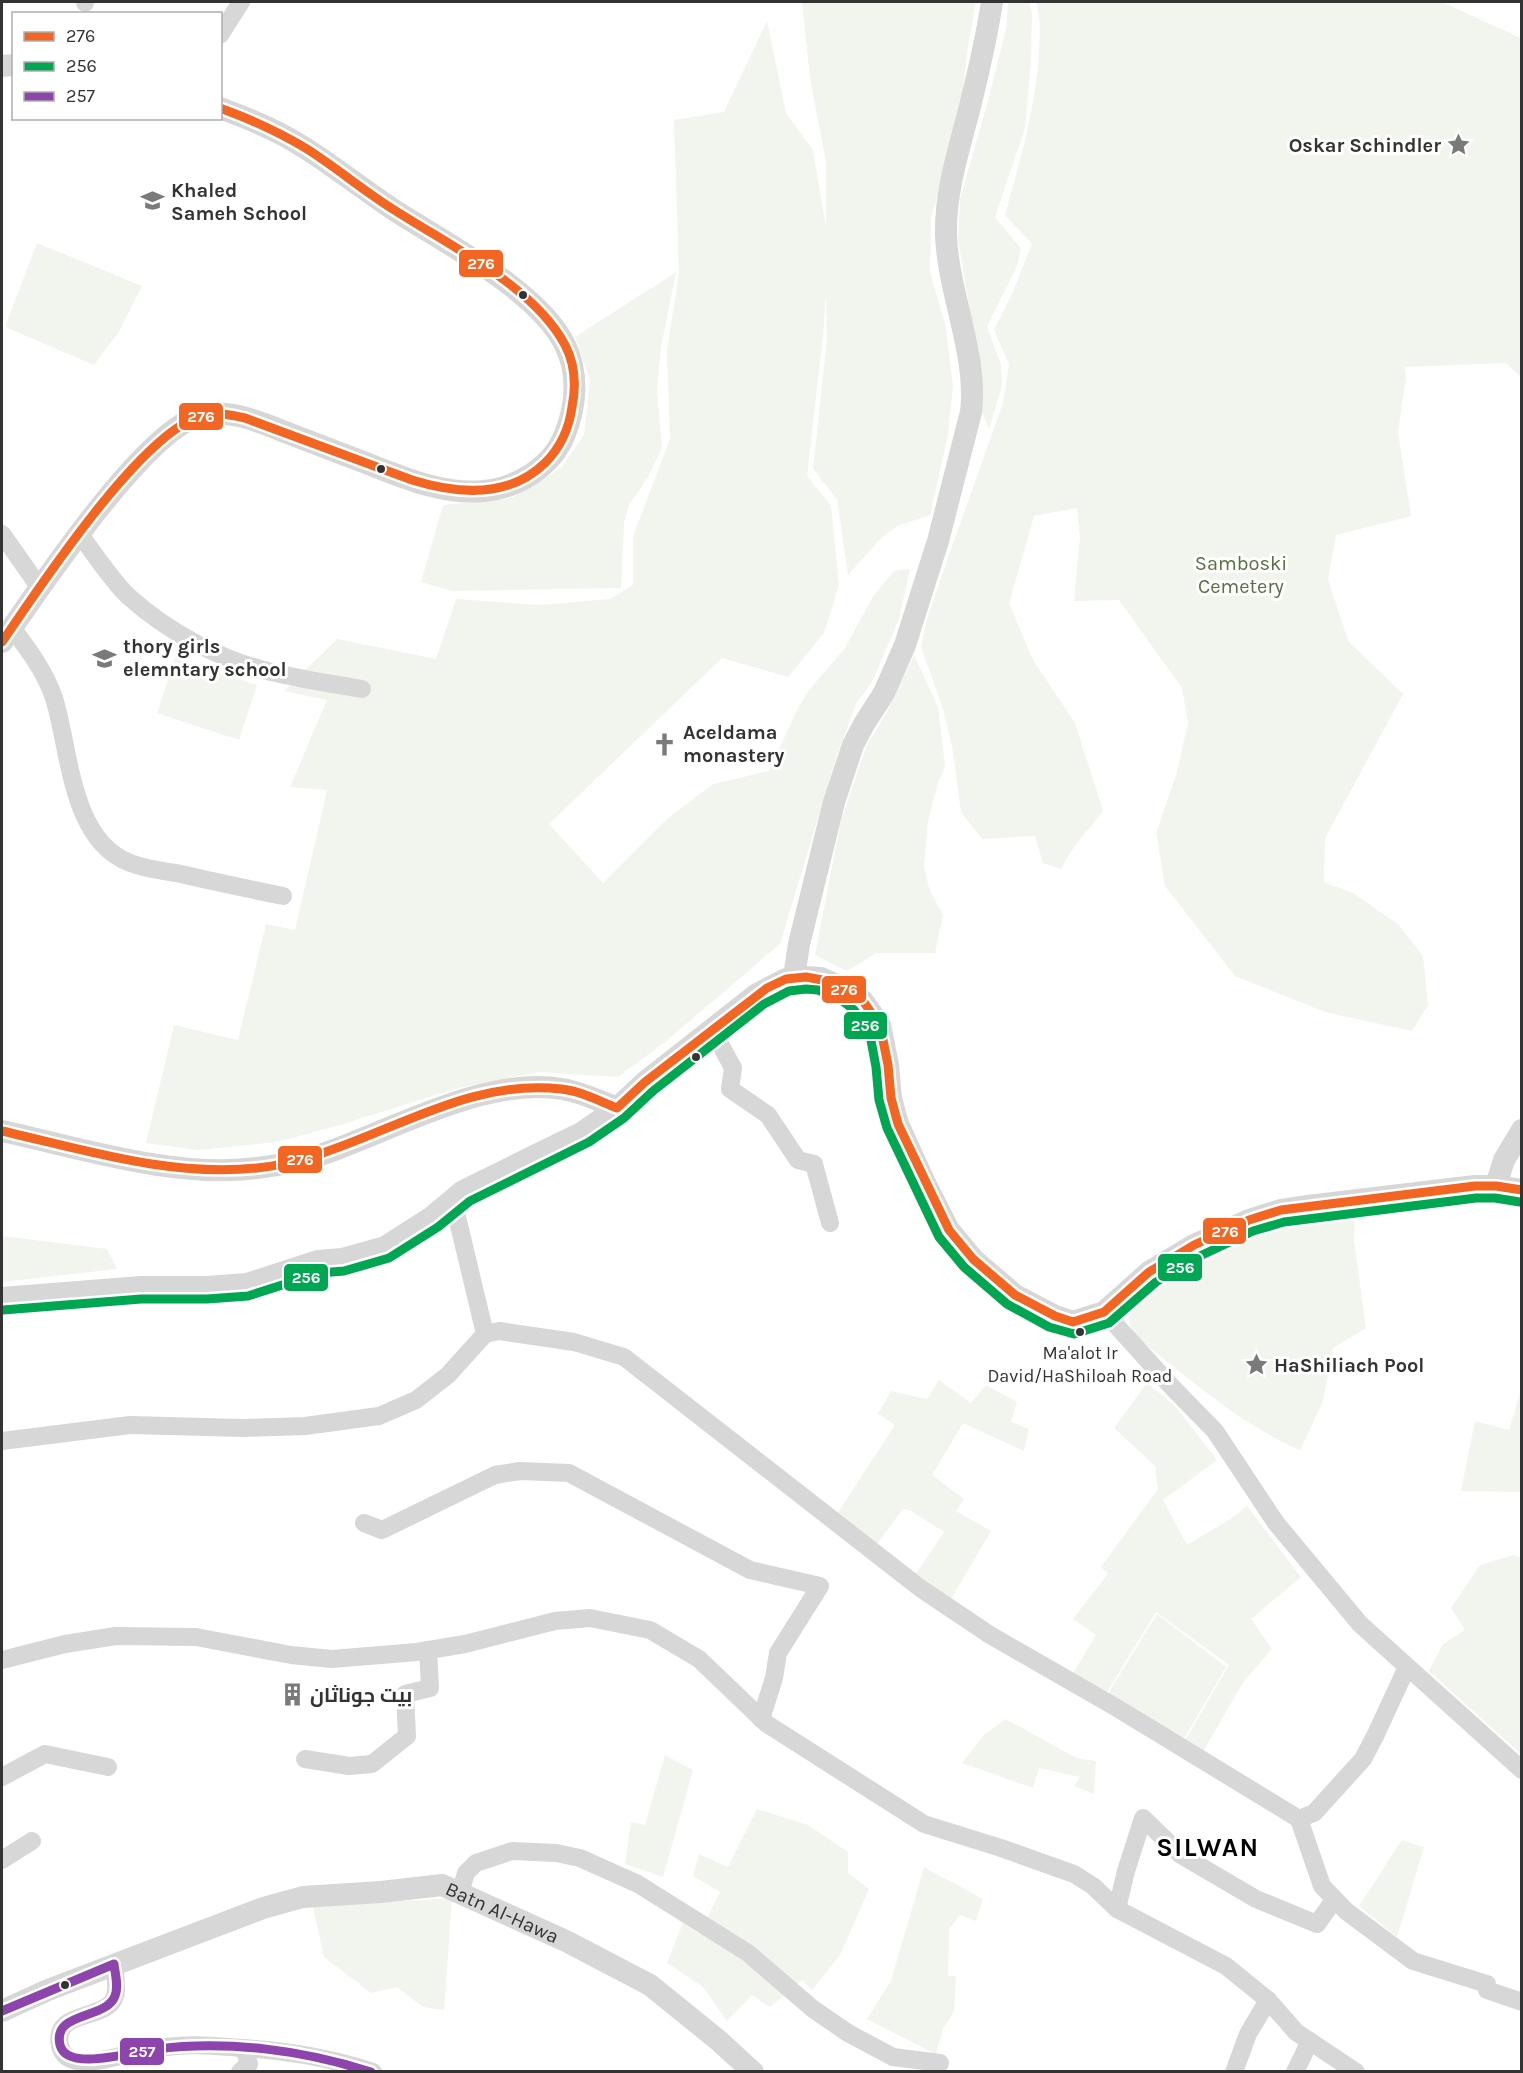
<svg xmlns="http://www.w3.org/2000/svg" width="1523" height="2073" font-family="Karla,Cairo,sans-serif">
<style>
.green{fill:#f1f5ed}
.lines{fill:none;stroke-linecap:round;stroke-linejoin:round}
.minor{stroke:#d7d7d7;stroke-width:18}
.tertiary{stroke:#d7d7d7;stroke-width:22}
.bus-1-casing{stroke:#fff;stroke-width:14}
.bus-2-casing{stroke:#fff;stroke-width:14}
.bus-3-casing{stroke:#fff;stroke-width:14}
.bus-1{stroke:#f26522;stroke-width:9}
.bus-2{stroke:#00a651;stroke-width:9}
.bus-3{stroke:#8e44ad;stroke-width:9}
.bus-dot{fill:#333;stroke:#fff;stroke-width:2}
.labels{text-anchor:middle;stroke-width:6;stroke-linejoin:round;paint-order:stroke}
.bus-label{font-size:18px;fill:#333;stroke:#fff}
.poi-label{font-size:20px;font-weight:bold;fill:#333;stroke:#fff;text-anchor:start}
.park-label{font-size:20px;fill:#56703f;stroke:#fff}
.street-label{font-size:20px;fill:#333;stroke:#fff}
.district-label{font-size:26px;font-weight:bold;letter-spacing:1.5px;fill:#000;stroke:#fff}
.line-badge{stroke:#fff;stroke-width:2}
.badge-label{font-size:16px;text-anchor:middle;font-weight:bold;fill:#fff}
</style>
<rect width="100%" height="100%" fill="#fff"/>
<g class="green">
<polygon points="802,2 976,2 968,46 960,118 931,218 930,272 946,328 953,386 948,435 930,515 898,526 883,536 848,575 837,499 813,469 827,339 826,294 823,336 807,476 831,506 839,585 824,633 788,677 722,658 549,824 603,883 668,818 713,784 769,771 798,708 809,690 845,648 874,595 894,571 910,569 899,619 873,680 856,704 836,758 780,944 665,1042 618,1077 539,1072 458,1088 340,1125 277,1142 198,1150 146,1143 174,1025 238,1040 266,924 295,930 327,790 290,787 327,700 284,691 337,639 436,659 456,599 540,605 610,599 633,585 633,536 670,439 667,350 679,273 674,120 724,112 767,21 786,113 813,150 826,227 826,162 810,78"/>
<polygon points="1008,2 1029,2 1032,13 1031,61 1025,128 995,217 1021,249 1017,266 987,327 1001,365 1002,386 989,429 982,412 979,366 958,239 960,199 988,101 1006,29"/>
<path d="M1036 2H1442L1521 38V377L1506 363 1405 367 1406 378 1398 432 1411 516 1336 535 1328 579 1348 641 1403 694 1325 838 1324 882 1353 893 1398 924 1423 956 1428 1005 1412 1031 1325 1012 1235 976 1165 886 1156 833 1176 775 1188 723 1182 688 1119 600 1074 601 1080 537 1077 508 1034 516 1009 603 1033 660 1075 723 1103 811C1088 831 1072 846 1061 869L1043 863 1035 836 982 839 961 812 952 746 943 709 921 647 927 619 949 555 1003 403 1009 364 994 330 1012 294 1032 244 1005 215C1020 161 1036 107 1039 52 1040 34 1041 19 1036 2Z"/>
<polygon points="37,243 142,286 118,333 94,365 5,327"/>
<polygon points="676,272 661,347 657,390 662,448 648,477 629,505 624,523 621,588 452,591 421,582 443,505 512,498 561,468 584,435 590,380 575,337"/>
<polygon points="914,655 938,707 945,766 938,783 928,821 924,865 929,889 943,915 935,953 876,953 847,971 815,955 841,821 866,747 887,712"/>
<polygon points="175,658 257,685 239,740 157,713"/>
<path d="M1355 1212 1354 1241 1366 1328 1333 1348 1323 1401 1300 1450C1239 1424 1188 1377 1136 1337L1130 1325 1129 1316C1168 1270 1223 1238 1281 1222 1304 1216 1331 1215 1355 1212Z"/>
<polygon points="2,1236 107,1249 117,1269 2,1282"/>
<polygon points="939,1380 971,1403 986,1385 1017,1402 1011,1422 1029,1429 1024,1451 963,1423 932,1475 964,1499 956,1511 991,1531 951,1599 915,1575 944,1532 911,1511 903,1509 876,1545 837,1514 895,1425 878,1414 891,1391 927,1399"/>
<polygon points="1147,1383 1174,1405 1217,1460 1163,1500 1187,1545 1229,1520 1247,1506 1301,1577 1251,1619 1272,1649 1244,1681 1202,1753 1183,1744 1229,1665 1156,1612 1105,1695 1071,1677 1096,1635 1073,1619 1108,1574 1101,1567 1158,1489 1155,1466 1114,1428"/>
<polygon points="1521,1390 1521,1492 1461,1491 1475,1421 1509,1430"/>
<polygon points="1513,1555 1522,1558 1521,1754 1429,1671 1443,1644 1465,1630 1451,1608 1480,1565"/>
<polygon points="1157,1614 1226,1667 1182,1742 1106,1697"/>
<polygon points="1006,1719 1076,1758 1096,1761 1094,1794 1074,1786 1080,1777 1039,1768 1033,1788 962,1763 985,1734"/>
<polygon points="665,1755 693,1770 663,1877 625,1864 631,1822 645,1825"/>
<polygon points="757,1809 808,1825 848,1852 848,1873 869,1889 840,1955 812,1990 802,1980 770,2007 752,1995 727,2021 703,1987 667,1963 683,1923 699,1934 720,1892 693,1876 699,1854 728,1867"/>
<polygon points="1402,1840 1424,1847 1397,1937 1359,1906"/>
<polygon points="924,1867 983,1899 976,1921 960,1915 949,1929 948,1976 956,1976 954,2011 943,2029 936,2054 867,2019 891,1981"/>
<polygon points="452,1898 444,2010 423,2007 397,1987 371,1993 324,1957 313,1907"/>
</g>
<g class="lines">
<g class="minor">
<polyline points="85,3 85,2"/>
<polyline points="220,35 241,2"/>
<polyline points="2,534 40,588"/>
<path d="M80 535C94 553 112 581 128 596 169 633 222 661 276 673 305 680 333 684 362 689"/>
<path d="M12 628C29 650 45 672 54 698 70 749 70 838 128 862 144 869 164 871 181 874 215 882 249 889 283 896"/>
<polyline points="712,1029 733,1068 730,1089 768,1115 798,1160 814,1164 830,1223"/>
<polyline points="453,1200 485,1334"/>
<polyline points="1104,1312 1172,1387 1215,1431 1276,1523 1360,1624 1522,1770"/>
<polyline points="2,1441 130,1425 243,1428 305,1426 379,1416 416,1400 448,1375 485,1334 499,1331 574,1342 624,1357 920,1588 990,1635 1117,1708 1299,1819 1314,1813 1363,1759 1376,1734 1407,1667"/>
<polyline points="364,1523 382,1530 495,1475 520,1471 569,1473 750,1570 820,1586 778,1653 774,1678 761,1719"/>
<polyline points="2,1660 65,1644 116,1636 196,1637 291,1655 332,1659 417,1652 465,1644 555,1621 590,1618 650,1630 699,1659 767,1724 924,1824 1001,1848 1074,1874 1093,1886 1117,1909 1226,1966 1268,2000 1296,2032 1356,2072"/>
<polyline points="305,1759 349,1766 372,1764 407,1736 405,1694 430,1688 428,1650"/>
<polyline points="2,1777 45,1754 108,1767"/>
<polyline points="1299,1819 1322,1886 1346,1911 1413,1961 1487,1984 1487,1990 1522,2002"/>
<polyline points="2,1860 32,1841"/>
<polyline points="460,1893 466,1873 476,1863 512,1851 556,1853 580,1858 638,1884 748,1953 813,2009 848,2033 893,2057 940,2063"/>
<polyline points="1117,1909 1126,1871 1143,1818 1181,1855 1256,1899 1317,1924 1334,1900"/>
<path d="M114 1964C115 1974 118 1987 115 1996 107 2022 52 2008 60 2046 67 2073 111 2058 129 2054 140 2051 150 2049 161 2048 189 2043 215 2046 243 2048 287 2051 331 2058 373 2072"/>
<polyline points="240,2072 249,2064 244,2048"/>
<polyline points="1234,2072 1248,2034 1268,2000"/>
<polyline points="1295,2072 1310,2041"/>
</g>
<g class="tertiary">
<polyline points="2,66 14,65"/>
<path d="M2 642C38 591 145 428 202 415 230 409 260 422 285 432 314 443 343 454 371 465 407 479 445 495 484 491 517 488 552 467 565 434 576 406 579 374 565 345 539 291 445 243 394 210 355 184 318 153 277 132 259 123 239 115 220 108"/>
<path d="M794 977 799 944 834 802 853 745 864 724 884 693 905 645 938 541 971 412C978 355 948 293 946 235 945 195 957 156 967 118 977 79 986 41 992 2"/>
<path d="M2 1131C80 1148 177 1179 257 1168 279 1165 302 1162 323 1154 393 1130 486 1076 562 1089 581 1092 600 1101 617 1108"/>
<polyline points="1496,1186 1504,1160 1522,1130"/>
<polyline points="2,1298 141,1287 207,1287 247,1284 318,1261 342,1259 385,1247 432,1217 463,1191 583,1132 617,1108 645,1082 757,994 786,979 806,977 821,978 846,989 863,1001 880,1025 888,1065 891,1098 898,1124 925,1183 949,1230 973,1259 1015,1295 1055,1316 1073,1322 1104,1312 1149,1272 1194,1245 1249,1220 1281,1210 1308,1206 1475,1186 1496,1186 1522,1190"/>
<path id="s1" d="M2 2011 48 1990 263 1908 303 1897 381 1892 442 1885 566 1941 650 1985 718 2040 753 2072"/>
</g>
<defs>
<g id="bus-1">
<path d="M2 642C39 588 143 429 204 415 217 412 231 415 245 418L412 480C457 494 508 499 545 463 560 448 569 429 572 407 576 387 575 364 565 345 535 287 450 246 396 211 365 192 337 168 307 149 279 132 250 119 220 108"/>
<path d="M2 1131C85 1150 170 1177 257 1168 362 1157 453 1076 561 1089 581 1091 599 1101 617 1108L645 1082 767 988 786 979 806 977 833 982 863 1001 880 1025 888 1065 891 1098 898 1124 949 1230 973 1259 1015 1295 1055 1316 1073 1322 1104 1312 1149 1272 1194 1245 1249 1220 1281 1210 1475 1186H1496L1522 1190"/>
</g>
<polyline id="bus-2" points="3,1310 141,1299 207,1299 248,1296 320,1273 344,1271 389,1258 438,1227 470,1201 589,1142 624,1118 653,1091 764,1004 789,991 806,989 818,990 840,999 854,1010 869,1030 876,1067 879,1100 887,1128 939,1237 964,1267 1007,1304 1049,1327 1074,1334 1109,1323 1156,1282 1200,1256 1253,1231 1284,1222 1476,1198 1495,1198 1520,1202"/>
<path id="bus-3" d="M2 2011 114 1964C115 1974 119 1986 115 1996 106 2020 52 2011 60 2045 67 2073 135 2051 156 2049 227 2040 303 2050 371 2072"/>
</defs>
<use href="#bus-1" class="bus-1-casing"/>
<use href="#bus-2" class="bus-2-casing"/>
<use href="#bus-3" class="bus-3-casing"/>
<use href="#bus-1" class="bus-1"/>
<use href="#bus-2" class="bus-2"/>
<use href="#bus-3" class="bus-3"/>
</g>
<defs>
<symbol id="sight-bare" viewBox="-9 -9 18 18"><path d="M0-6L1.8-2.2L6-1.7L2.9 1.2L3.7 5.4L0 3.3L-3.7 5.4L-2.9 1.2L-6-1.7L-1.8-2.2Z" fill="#7a7a7a" stroke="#fff" stroke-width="2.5" paint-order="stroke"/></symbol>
<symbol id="school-bare" viewBox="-9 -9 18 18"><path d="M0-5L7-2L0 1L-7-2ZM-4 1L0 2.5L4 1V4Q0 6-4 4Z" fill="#7a7a7a" stroke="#fff" stroke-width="2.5" paint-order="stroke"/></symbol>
<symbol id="church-bare" viewBox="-9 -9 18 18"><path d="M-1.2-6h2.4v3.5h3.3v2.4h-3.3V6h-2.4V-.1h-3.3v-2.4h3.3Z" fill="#7a7a7a" stroke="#fff" stroke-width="2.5" paint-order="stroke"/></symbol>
<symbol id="building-bare" viewBox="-9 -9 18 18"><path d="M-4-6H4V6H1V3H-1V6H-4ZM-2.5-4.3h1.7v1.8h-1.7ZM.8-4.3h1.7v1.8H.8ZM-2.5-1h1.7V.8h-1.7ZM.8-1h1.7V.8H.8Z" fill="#7a7a7a" stroke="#fff" stroke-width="2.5" paint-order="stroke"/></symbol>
</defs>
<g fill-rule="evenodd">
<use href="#sight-bare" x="1442" y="128" width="33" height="33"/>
<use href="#school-bare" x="136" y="184" width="33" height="33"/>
<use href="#school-bare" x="88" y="642" width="33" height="33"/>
<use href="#church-bare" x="648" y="728" width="33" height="33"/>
<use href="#sight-bare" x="1240" y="1348" width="33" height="33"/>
<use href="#building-bare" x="276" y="1678" width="33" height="33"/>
</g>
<g class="bus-dot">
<circle cx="523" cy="295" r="5"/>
<circle cx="381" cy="469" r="5"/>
<circle cx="696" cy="1057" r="5"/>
<circle cx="1080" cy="1332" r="5"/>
<circle cx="65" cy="1985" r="5"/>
</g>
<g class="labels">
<g class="bus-label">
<text x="1080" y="1359">Ma'alot Ir<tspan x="1080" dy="23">David/HaShiloah Road</tspan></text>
</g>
<g class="poi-label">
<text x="1441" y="152" text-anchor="end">Oskar Schindler</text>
<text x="171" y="197">Khaled<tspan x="171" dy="23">Sameh School</tspan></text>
<text x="123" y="653">thory girls<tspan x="123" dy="23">elemntary school</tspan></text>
<text x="683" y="739">Aceldama<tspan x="683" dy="23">monastery</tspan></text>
<text x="1274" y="1372">HaShiliach Pool</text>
<text x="310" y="1702">بيت جوناثان</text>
</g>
<g class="park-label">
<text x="1241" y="570">Samboski<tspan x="1241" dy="23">Cemetery</tspan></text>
</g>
<g class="street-label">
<text dy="7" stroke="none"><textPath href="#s1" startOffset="528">Batn Al-Hawa</textPath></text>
</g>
<g class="district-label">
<text x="1208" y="1856">SILWAN</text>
</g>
</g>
<g class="line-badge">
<rect x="458" y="249" width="46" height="29" rx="6" fill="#f26522"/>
<rect x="178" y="402" width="46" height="29" rx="6" fill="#f26522"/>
<rect x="821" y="975" width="46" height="29" rx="6" fill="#f26522"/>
<rect x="843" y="1011" width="45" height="29" rx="6" fill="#00a651"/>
<rect x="277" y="1145" width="46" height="29" rx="6" fill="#f26522"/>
<rect x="1202" y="1217" width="45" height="28" rx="6" fill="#f26522"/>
<rect x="1157" y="1253" width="46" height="29" rx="6" fill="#00a651"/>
<rect x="283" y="1263" width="46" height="29" rx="6" fill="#00a651"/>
<rect x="119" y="2037" width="46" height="29" rx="6" fill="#8e44ad"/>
</g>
<g class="badge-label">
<text x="481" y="269">276</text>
<text x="201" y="422">276</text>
<text x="844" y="995">276</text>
<text x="865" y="1031">256</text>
<text x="300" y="1165">276</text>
<text x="1225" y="1237">276</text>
<text x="1180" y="1273">256</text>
<text x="306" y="1283">256</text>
<text x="142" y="2057">257</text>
</g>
<rect width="1523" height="2073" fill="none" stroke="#333333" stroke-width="6"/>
<rect x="12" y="12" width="210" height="108" fill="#ffffff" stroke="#adadad" stroke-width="1.5"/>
<rect x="24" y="32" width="30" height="9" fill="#f26522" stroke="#adadad" stroke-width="1.5"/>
<text x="66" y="42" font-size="18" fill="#333333">276</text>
<rect x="24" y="62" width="30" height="9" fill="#00a651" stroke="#adadad" stroke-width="1.5"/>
<text x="66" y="72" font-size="18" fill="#333333">256</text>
<rect x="24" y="92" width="30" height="9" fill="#8e44ad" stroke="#adadad" stroke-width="1.5"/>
<text x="66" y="102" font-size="18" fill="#333333">257</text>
</svg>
